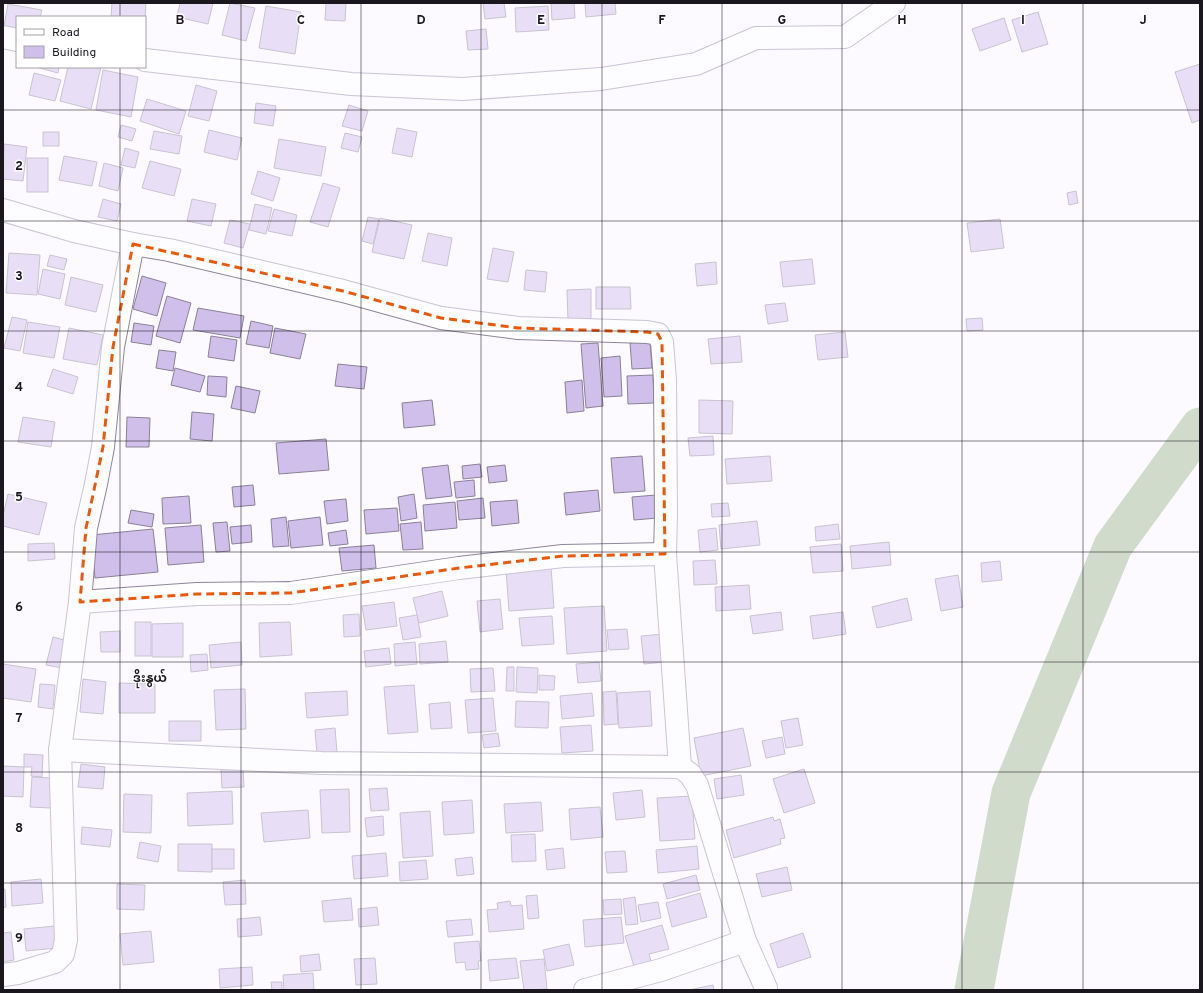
<svg xmlns="http://www.w3.org/2000/svg" width="1203" height="993" font-family="Overpass,'Noto Sans Myanmar',sans-serif">
<style>
.lines{fill:none;stroke-linecap:round;stroke-linejoin:round}
.river{stroke:#9db58c;stroke-width:39}
.building{fill:#d1bfeb;stroke:#8a8197}
.minor-casing{stroke:#8e869c;stroke-width:24}
.minor{stroke:#fff;stroke-width:22}
.marked{fill:none;stroke:#e8590c;stroke-width:3;stroke-dasharray:8 5;stroke-linejoin:round}
.grid{fill:none;stroke:#1a171f;stroke-width:1;stroke-opacity:0.55}
.labels{text-anchor:middle;stroke-width:3;stroke-linejoin:round;paint-order:stroke}
.quarter-label{font-size:12px;font-weight:bold;fill:#1a171f;stroke:#fff}
.grid-label{font-size:13px;text-anchor:middle;font-weight:bold;fill:#1a171f;stroke:#fff;stroke-width:3;stroke-linejoin:round;paint-order:stroke}
</style>
<rect width="100%" height="100%" fill="#fcfaff"/>
<g class="lines">
<polyline class="river" points="974,990 1011,793 1113,546 1200,427"/>
</g>
<g class="building">
<polygon points="112,3 146,3 145,17 111,17"/>
<polygon points="180,3 213,3 208,24 177,17"/>
<polygon points="230,3 255,8 246,41 222,35"/>
<polygon points="326,3 346,3 345,21 325,20"/>
<polygon points="483,3 504,3 506,17 485,19"/>
<polygon points="551,3 574,3 575,18 552,20"/>
<polygon points="585,3 615,3 616,14 586,17"/>
<polygon points="8,4 42,10 40,17 17,17 17,29 4,26"/>
<polygon points="266,6 301,12 295,54 259,48"/>
<polygon points="548,6 549,30 516,32 515,8"/>
<polygon points="1038,12 1048,44 1022,52 1012,20"/>
<polygon points="1004,18 1011,40 980,51 972,29"/>
<polygon points="486,29 488,49 468,50 466,31"/>
<polygon points="1200,64 1200,120 1192,123 1175,72"/>
<polygon points="36,67 59,67 58,73"/>
<polygon points="68,67 101,67 91,109 60,101"/>
<polygon points="103,70 138,77 131,117 96,110"/>
<polygon points="34,73 61,80 55,101 29,95"/>
<polygon points="196,85 217,91 209,121 188,116"/>
<polygon points="147,99 186,111 179,134 140,121"/>
<polygon points="256,103 276,106 273,126 254,123"/>
<polygon points="349,105 368,111 362,131 342,126"/>
<polygon points="121,125 136,129 132,141 118,137"/>
<polygon points="397,128 417,132 412,157 392,153"/>
<polygon points="209,130 242,138 237,160 204,152"/>
<polygon points="154,131 182,136 179,154 150,149"/>
<rect x="43" y="132" width="16" height="14"/>
<polygon points="345,133 362,137 358,152 341,148"/>
<polygon points="279,139 326,147 321,176 274,168"/>
<polygon points="4,144 27,147 23,181 3,179"/>
<polygon points="125,148 139,152 135,168 121,165"/>
<polygon points="64,156 97,162 92,186 59,180"/>
<rect x="27" y="158" width="21" height="34"/>
<polygon points="150,161 181,169 174,196 142,188"/>
<polygon points="104,163 123,168 118,191 99,186"/>
<polygon points="258,171 280,178 273,201 251,194"/>
<polygon points="323,183 340,188 328,227 310,222"/>
<polygon points="1076,191 1078,203 1069,205 1067,193"/>
<polygon points="103,199 121,204 117,221 98,217"/>
<polygon points="192,199 216,204 211,226 187,221"/>
<polygon points="255,204 272,208 266,234 249,230"/>
<polygon points="274,209 297,215 292,236 268,231"/>
<polygon points="368,217 379,219 373,244 362,241"/>
<polygon points="380,218 412,225 404,259 372,252"/>
<polygon points="1000,219 1004,248 971,252 967,223"/>
<polygon points="230,220 250,224 243,248 224,243"/>
<polygon points="428,233 452,238 447,266 422,261"/>
<polygon points="493,248 514,252 508,282 487,279"/>
<polygon points="9,253 40,255 37,295 6,293"/>
<polygon points="50,255 67,259 64,270 47,266"/>
<polygon points="812,259 815,284 783,287 780,262"/>
<polygon points="716,262 717,284 697,286 695,264"/>
<polygon points="43,269 65,274 60,299 38,294"/>
<polygon points="526,270 547,272 545,292 524,290"/>
<polygon points="142,276 166,283 157,316 133,309"/>
<polygon points="71,277 103,285 96,312 65,305"/>
<polygon points="596,287 630,287 631,309 596,309"/>
<polygon points="591,289 591,321 568,321 567,290"/>
<polygon points="167,296 191,303 180,343 156,336"/>
<polygon points="785,303 788,321 768,324 765,305"/>
<polygon points="198,308 244,316 240,338 193,330"/>
<polygon points="12,317 27,320 20,351 4,348"/>
<polygon points="982,318 983,330 967,331 966,319"/>
<polygon points="251,321 273,326 269,348 246,344"/>
<polygon points="28,322 60,327 54,358 23,353"/>
<polygon points="134,323 154,326 151,345 131,342"/>
<polygon points="69,328 103,335 97,365 63,359"/>
<polygon points="275,328 306,334 300,359 270,353"/>
<polygon points="845,332 848,357 818,360 815,335"/>
<polygon points="211,336 237,340 234,361 208,357"/>
<polygon points="740,336 742,362 711,364 708,339"/>
<polygon points="650,341 652,368 632,369 630,343"/>
<polygon points="598,343 603,406 586,408 581,344"/>
<polygon points="159,350 176,352 173,371 156,368"/>
<polygon points="620,356 622,396 604,397 601,358"/>
<polygon points="338,364 367,367 364,389 335,386"/>
<polygon points="175,368 205,376 200,392 171,385"/>
<polygon points="53,369 78,377 73,394 47,386"/>
<polygon points="653,375 654,403 628,404 627,376"/>
<polygon points="208,376 227,377 226,397 207,395"/>
<polygon points="582,380 584,411 567,413 565,382"/>
<polygon points="236,386 260,391 255,413 231,408"/>
<polygon points="432,400 435,425 404,428 402,403"/>
<polygon points="699,400 733,401 732,434 699,433"/>
<polygon points="192,412 214,414 212,441 190,439"/>
<polygon points="23,417 55,422 51,447 18,442"/>
<polygon points="127,417 150,418 149,447 126,447"/>
<polygon points="713,436 714,455 690,456 688,438"/>
<polygon points="326,439 329,470 279,474 276,443"/>
<polygon points="642,456 645,491 614,493 611,458"/>
<polygon points="770,456 772,481 727,484 725,459"/>
<polygon points="480,464 482,477 463,479 462,466"/>
<polygon points="448,465 452,496 426,499 422,468"/>
<polygon points="505,465 507,481 489,483 487,467"/>
<polygon points="474,480 475,496 456,498 454,482"/>
<polygon points="253,485 255,505 234,507 232,487"/>
<polygon points="598,490 600,511 566,515 564,493"/>
<polygon points="8,494 47,503 39,535 3,526 3,516"/>
<polygon points="414,494 417,518 401,521 398,497"/>
<polygon points="656,495 658,518 634,520 632,497"/>
<polygon points="189,496 191,523 163,524 162,498"/>
<polygon points="483,498 485,518 459,520 457,501"/>
<polygon points="346,499 348,521 327,524 324,501"/>
<polygon points="517,500 519,523 492,526 490,502"/>
<polygon points="455,502 457,528 425,531 423,505"/>
<polygon points="728,503 730,516 712,517 711,504"/>
<polygon points="397,508 399,531 366,534 364,510"/>
<polygon points="131,510 154,514 152,527 128,523"/>
<polygon points="286,517 289,546 273,547 271,519"/>
<polygon points="320,517 323,545 291,548 288,521"/>
<polygon points="757,521 760,545 721,549 719,525"/>
<polygon points="227,522 230,551 216,552 213,523"/>
<polygon points="421,522 423,549 403,550 400,524"/>
<polygon points="838,524 840,539 816,541 815,527"/>
<polygon points="201,525 204,562 168,565 165,528"/>
<polygon points="251,525 252,542 232,544 230,527"/>
<polygon points="716,528 718,550 700,552 698,530"/>
<polygon points="153,529 158,572 95,578 91,535"/>
<polygon points="346,530 348,544 330,546 328,533"/>
<polygon points="889,542 891,565 852,569 850,546"/>
<polygon points="54,543 55,559 28,561 28,544"/>
<polygon points="841,544 843,571 813,573 810,547"/>
<polygon points="374,545 376,568 342,571 339,548"/>
<polygon points="715,560 717,584 694,585 693,561"/>
<polygon points="1000,561 1002,580 982,582 981,563"/>
<polygon points="551,567 554,608 509,611 506,570"/>
<polygon points="958,575 963,607 941,611 935,579"/>
<polygon points="749,585 751,609 716,611 715,587"/>
<polygon points="442,591 448,616 419,623 413,598"/>
<polygon points="907,598 912,620 877,628 872,607"/>
<polygon points="500,599 503,629 480,632 477,601"/>
<polygon points="394,602 397,626 366,630 362,606"/>
<polygon points="604,606 607,651 567,654 564,608"/>
<polygon points="781,612 783,630 753,634 750,616"/>
<polygon points="843,612 846,634 813,639 810,616"/>
<polygon points="359,614 360,636 344,637 343,615"/>
<polygon points="417,615 421,637 403,640 399,618"/>
<polygon points="552,616 554,644 522,646 519,618"/>
<rect x="135" y="622" width="16" height="34"/>
<polygon points="290,622 292,655 260,657 259,623"/>
<polygon points="183,623 183,657 152,657 152,624"/>
<polygon points="627,629 629,649 609,650 607,630"/>
<polygon points="120,631 120,652 101,652 100,632"/>
<polygon points="663,634 666,662 644,664 641,636"/>
<polygon points="53,637 68,641 62,668 46,665"/>
<polygon points="446,641 448,662 420,664 419,644"/>
<polygon points="241,642 242,665 211,668 209,645"/>
<polygon points="415,642 417,664 395,666 394,644"/>
<polygon points="389,648 391,664 366,667 364,651"/>
<polygon points="207,654 208,670 191,672 190,655"/>
<polygon points="599,662 601,681 578,683 576,664"/>
<polygon points="3,664 36,669 31,702 3,698"/>
<polygon points="507,667 514,667 514,691 506,691"/>
<polygon points="517,667 538,668 537,693 516,692"/>
<polygon points="493,668 495,691 471,692 470,669"/>
<polygon points="539,675 555,676 554,690 539,690"/>
<polygon points="83,679 106,682 103,714 80,712"/>
<polygon points="119,683 155,684 155,713 119,713"/>
<polygon points="40,684 55,685 53,709 38,707"/>
<polygon points="414,685 418,732 388,734 384,687"/>
<polygon points="245,689 246,729 216,730 214,690"/>
<polygon points="347,691 348,715 307,718 305,693"/>
<polygon points="616,691 618,724 604,725 603,692"/>
<polygon points="650,691 652,726 619,728 617,693"/>
<polygon points="592,693 594,716 562,719 560,696"/>
<polygon points="493,698 496,731 468,733 465,700"/>
<polygon points="516,701 549,702 548,728 515,727"/>
<polygon points="450,702 452,728 431,729 429,704"/>
<polygon points="798,718 803,745 786,748 781,721"/>
<rect x="169" y="721" width="32" height="20"/>
<polygon points="591,725 593,751 562,753 560,727"/>
<polygon points="335,728 337,752 317,754 315,730"/>
<polygon points="743,728 751,766 701,776 694,738"/>
<polygon points="498,733 500,746 484,748 482,735"/>
<polygon points="782,737 785,754 766,758 762,741"/>
<polygon points="24,754 43,755 42,777 31,776 32,767 24,767"/>
<polygon points="81,764 105,767 103,789 78,787"/>
<polygon points="3,766 24,767 23,797 3,796"/>
<polygon points="243,768 244,787 222,788 221,769"/>
<polygon points="804,769 815,803 784,813 773,779"/>
<polygon points="741,775 744,795 717,799 714,779"/>
<polygon points="32,777 52,778 51,808 30,807"/>
<polygon points="387,788 389,810 371,811 369,789"/>
<polygon points="349,789 350,832 322,833 320,790"/>
<polygon points="642,790 645,817 616,820 613,793"/>
<polygon points="232,791 233,824 188,826 187,793"/>
<polygon points="124,794 152,795 151,833 123,832"/>
<polygon points="692,796 695,839 660,841 657,798"/>
<polygon points="472,800 474,833 444,835 442,802"/>
<polygon points="541,802 543,831 506,833 504,804"/>
<polygon points="600,807 603,837 571,840 569,809"/>
<polygon points="308,810 310,838 264,842 261,813"/>
<polygon points="430,811 433,856 403,858 400,813"/>
<polygon points="383,816 384,835 367,837 365,818"/>
<polygon points="773,817 774,821 780,819 785,838 780,839 781,844 734,858 726,830"/>
<polygon points="82,827 112,830 110,847 81,844"/>
<polygon points="535,834 536,861 512,862 511,835"/>
<polygon points="140,842 161,846 158,862 137,858"/>
<polygon points="178,844 212,844 212,872 178,871"/>
<polygon points="697,846 699,869 658,873 656,850"/>
<polygon points="563,848 565,868 547,870 545,850"/>
<rect x="212" y="849" width="22" height="20"/>
<polygon points="625,851 627,872 607,873 605,852"/>
<polygon points="386,853 388,876 354,879 352,856"/>
<polygon points="472,857 474,874 457,876 455,859"/>
<polygon points="426,860 428,879 400,881 399,862"/>
<polygon points="787,867 792,890 762,897 756,874"/>
<polygon points="696,875 700,890 667,899 663,884"/>
<polygon points="41,879 43,903 12,906 11,882"/>
<polygon points="245,880 246,904 225,905 223,882"/>
<polygon points="117,884 145,885 144,910 117,909"/>
<polygon points="3,889 5,889 6,907 3,908"/>
<polygon points="700,893 707,917 672,927 666,903"/>
<polygon points="537,895 539,918 528,919 526,896"/>
<polygon points="635,897 638,924 626,925 623,899"/>
<polygon points="351,898 353,920 324,922 322,901"/>
<polygon points="621,899 622,914 604,915 603,900"/>
<polygon points="510,901 511,906 522,905 524,929 489,932 487,910 498,909 497,903"/>
<polygon points="658,902 661,918 641,922 638,905"/>
<polygon points="377,907 379,925 359,927 358,909"/>
<polygon points="260,917 262,935 238,937 237,919"/>
<polygon points="621,917 624,943 585,947 583,920"/>
<polygon points="471,919 473,935 448,937 446,921"/>
<polygon points="662,925 669,949 649,954 652,965 635,970 625,936"/>
<polygon points="55,926 57,948 26,951 24,929"/>
<polygon points="151,931 154,962 123,965 120,934"/>
<polygon points="11,932 14,960 3,962 3,933"/>
<polygon points="803,933 811,957 778,968 770,944"/>
<polygon points="479,941 481,961 478,961 479,969 466,970 465,962 456,963 454,943"/>
<polygon points="569,944 574,965 547,971 543,950"/>
<polygon points="319,954 321,970 301,972 300,956"/>
<polygon points="375,958 377,984 356,985 354,959"/>
<polygon points="516,958 519,978 490,981 488,960"/>
<polygon points="544,959 547,989 524,990 520,961"/>
<polygon points="252,967 253,985 220,988 219,969"/>
<polygon points="313,973 314,990 284,990 283,975"/>
<polygon points="271,982 282,982 282,990 272,990"/>
<polygon points="713,985 714,990 689,990"/>
</g>
<g class="lines">
<defs>
<g id="minor">
<polyline points="3,37 17,40"/>
<polyline points="145,60 351,84 463,89 601,79 696,64 756,38 845,37 894,3"/>
<polyline points="3,210 74,231 133,244 169,250 343,291 441,318 518,328 647,332 658,334 662,342 665,380 666,515 665,554 680,767"/>
<polyline points="80,602 197,594 291,593 459,568 563,556 665,554"/>
<polyline points="60,750 321,763 680,767 690,774 697,785 745,941 766,988"/>
<polyline points="3,975 18,973 55,962 63,954 66,940 60,750 80,602 86,528 96,484 103,447 113,347 133,244"/>
<polyline points="585,990 661,970 745,941"/>
</g>
</defs>
<use href="#minor" class="minor-casing"/>
<use href="#minor" class="minor"/>
</g>
<path d="M0 0H1203V993H0ZM133 244 343 291 441 318 518 328 647 332 658 334 662 342 665 554 563 556 459 568 291 593 197 594 80 602 86 528 103 447 113 347Z" fill="#fcfaff" fill-opacity=".55" fill-rule="evenodd"/>
<path class="marked" d="M133 244 343 291 441 318 518 328 647 332 658 334 662 342 665 554 563 556 459 568 291 593 197 594 80 602 86 528 103 447 113 347Z"/>
<path class="grid" d="M120 3V17M241 3V990M361 3V990M481 3V990M602 3V990M722 3V990M842 3V990M962 3V990M1083 3V990M120 67V990M3 110H1200M3 221H1200M3 331H1200M3 441H1200M3 552H1200M3 662H1200M3 772H1200M3 883H1200"/>
<g class="labels">
<g class="quarter-label">
<text x="150" y="682">ဒိုးနွယ်</text>
</g>
</g>
<g class="grid-label">
<text x="180" y="24">B</text>
<text x="301" y="24">C</text>
<text x="421" y="24">D</text>
<text x="541" y="24">E</text>
<text x="662" y="24">F</text>
<text x="782" y="24">G</text>
<text x="902" y="24">H</text>
<text x="1023" y="24">I</text>
<text x="1143" y="24">J</text>
<text x="19" y="170">2</text>
<text x="19" y="280">3</text>
<text x="19" y="391">4</text>
<text x="19" y="501">5</text>
<text x="19" y="611">6</text>
<text x="19" y="722">7</text>
<text x="19" y="832">8</text>
<text x="19" y="942">9</text>
</g>
<rect width="1203" height="993" fill="none" stroke="#1a171f" stroke-width="8"/>
<rect x="16" y="16" width="130" height="52" fill="#ffffff" stroke="#a3a2a5"/>
<rect x="24" y="29" width="20" height="6" fill="#ffffff" stroke="#a3a2a5"/>
<text x="52" y="36" font-size="12" fill="#1a171f">Road</text>
<rect x="24" y="46" width="20" height="12" fill="#d1bfeb" stroke="#a3a2a5"/>
<text x="52" y="56" font-size="12" fill="#1a171f">Building</text>
</svg>
